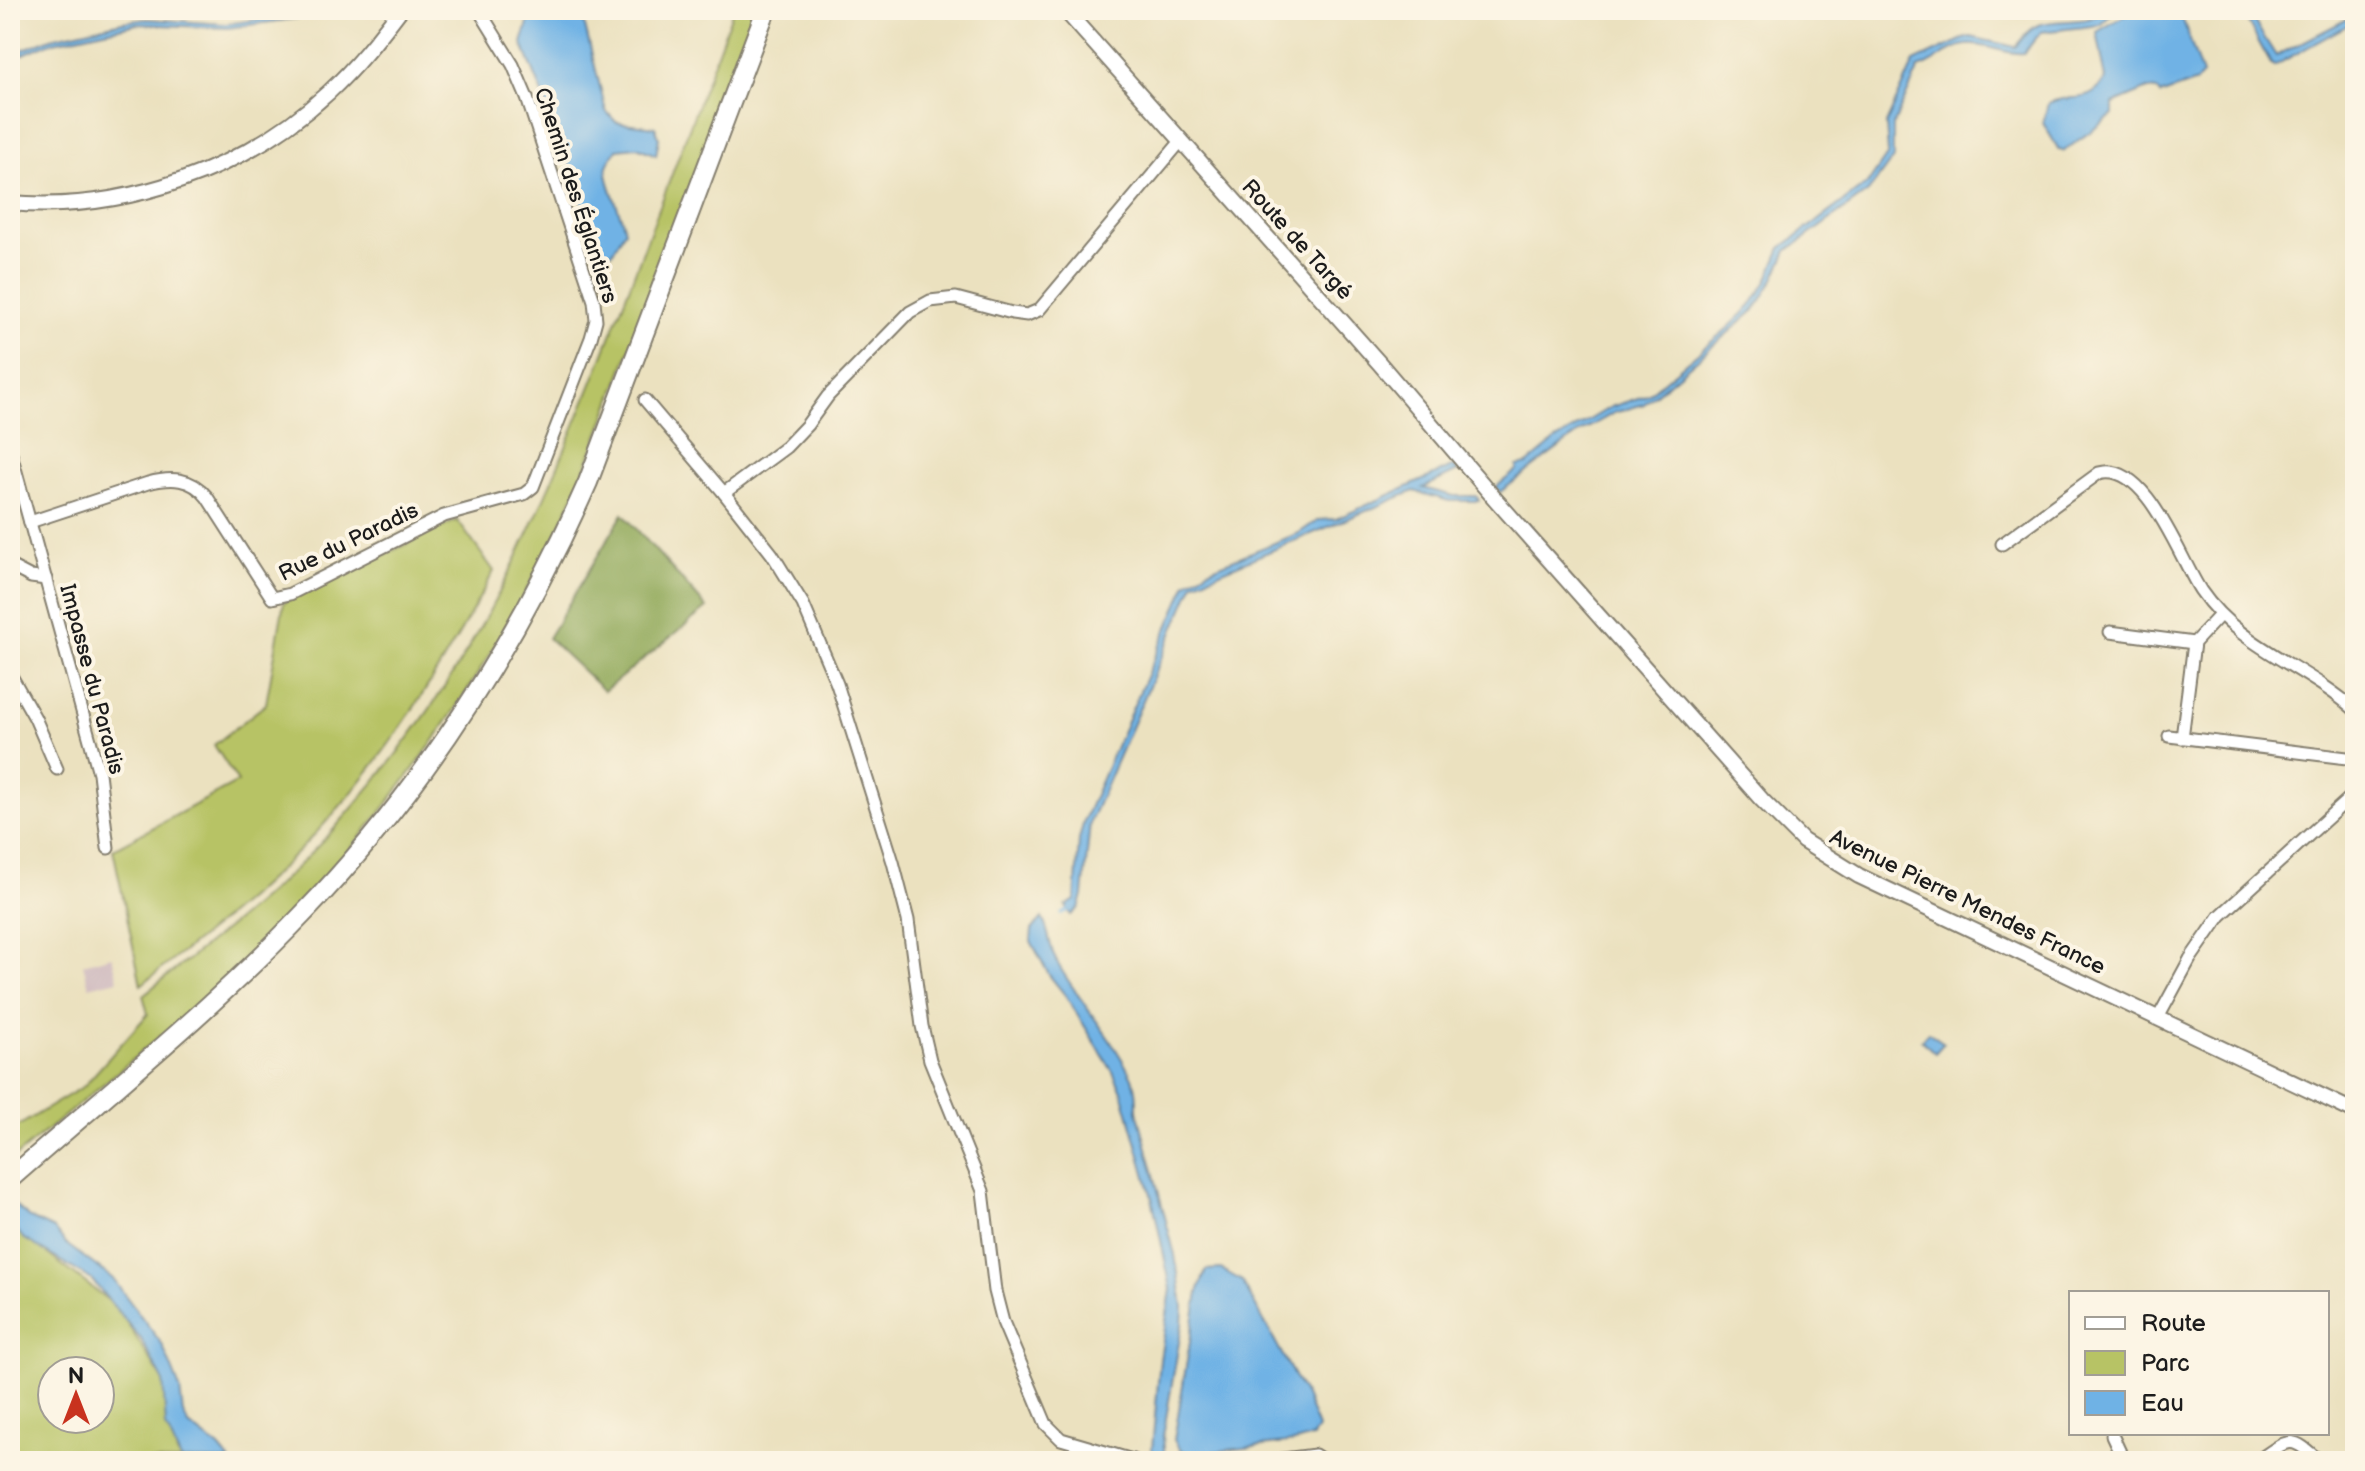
<svg xmlns="http://www.w3.org/2000/svg" width="2365" height="1471" font-family="'Balsamiq Sans',sans-serif">
<style>
.industrial{fill:#d2bec1}
.green{fill:#b7c365;stroke:#6a7040;stroke-width:2;fill-rule:evenodd}
.forest{fill:#91a95a;stroke:#56623b;stroke-width:2}
.water{fill:#6fb2e5;stroke:#466780;stroke-width:2}
.lines{fill:none;stroke-linecap:round;stroke-linejoin:round}
.stream{stroke:#6fb2e5;stroke-width:3}
.minor-casing{stroke:#847e6e;stroke-width:15}
.tertiary-casing{stroke:#847e6e;stroke-width:18}
.primary-casing{stroke:#847e6e;stroke-width:22}
.minor{stroke:#fff;stroke-width:11}
.tertiary{stroke:#fff;stroke-width:14}
.primary{stroke:#fff;stroke-width:18}
.labels{text-anchor:middle;stroke-width:8;stroke-linejoin:round;paint-order:stroke}
.street-label{font-size:22px;fill:#1c1c1c;stroke:#fcf5e5}
</style>
<rect width="100%" height="100%" fill="#fcf5e5"/>
<filter id="ink" filterUnits="userSpaceOnUse"><feTurbulence type="fractalNoise" baseFrequency=".0125" numOctaves="2"/><feDisplacementMap in="SourceGraphic" scale="16" xChannelSelector="R" yChannelSelector="G"/><feConvolveMatrix kernelMatrix="1 2 1 2 8 2 1 2 1" color-interpolation-filters="sRGB"/></filter>
<filter id="wash" filterUnits="userSpaceOnUse"><feTurbulence type="fractalNoise" baseFrequency=".006" numOctaves="4" result="noise"/><feDisplacementMap in="SourceGraphic" scale="32" xChannelSelector="R" yChannelSelector="G"/><feGaussianBlur stdDeviation="1.8" result="paint"/><feColorMatrix in="noise" values="0 0 0 0 0 0 0 0 0 0 0 0 0 0 0 0 0 1.4 0 .05"/><feComposite in="paint" operator="in"/></filter>
<g filter="url(#wash)">
<rect width="100%" height="100%" fill="#ebe1bf"/>
<polygon class="industrial" points="112,956 118,980 89,987 83,964"/>
<g class="green">
<path d="M733 10H757C717 118 676 225 636 333 610 403 586 475 552 542 490 663 416 778 324 879 231 984 118 1071 10 1161V1131L84 1086 148 1014 143 995C210 942 277 892 334 829 373 785 413 736 445 686 510 586 555 476 599 366 645 248 689 129 733 10Z"/>
<path d="M457 520 494 571C444 664 389 756 316 833 263 890 202 937 141 985L113 849 238 782 214 745 266 704 284 602Z"/>
<path d="M10 1212 49 1255 117 1307 163 1380 177 1454 184 1461H10ZM52 1371H100V1419H52Z"/>
</g>
<polygon class="forest" points="623,514 707,608 604,691 548,638"/>
<g class="water">
<polygon points="322,10 332,10 327,14 228,28 137,24 49,43 10,60 10,55 51,38 122,22 147,19 226,24"/>
<path d="M532 10H581L606 111 616 122 655 127 659 138 656 155 637 147 617 149C614 154 609 161 607 166 604 178 622 215 625 230L612 253H603L596 243 558 131 522 43Z"/>
<path d="M2105 10H2116L2100 25 2041 32 2024 53C2004 55 1986 43 1966 45 1950 46 1937 63 1919 68L1893 125V158L1868 192 1787 251 1774 279 1755 310 1644 404 1614 413 1579 433 1500 492 1496 487 1517 470V466L1527 464 1556 440 1611 407 1647 395 1729 327 1751 306 1767 281 1781 248 1868 183 1888 154 1886 124 1914 62 1963 39 1971 37 2015 47C2021 40 2029 29 2038 25 2059 18 2088 26 2105 10Z"/>
<path d="M2177 10 2183 20 2202 75 2197 82 2160 95 2156 90 2148 89 2113 104V115L2064 151 2059 150 2043 123 2048 103C2073 92 2088 107 2106 79L2097 32 2132 11Z"/>
<polygon points="2241,10 2247,10 2276,56 2355,15 2355,21 2274,66 2271,64"/>
<polygon points="1454,466 1458,471 1423,488 1454,496 1477,496 1479,501 1449,501 1414,491 1194,583 1090,822 1083,896 1079,908 1071,915 1066,906 1075,900 1079,840 1084,820 1187,583 1210,569 1299,533 1318,520 1336,519"/>
<path d="M1042 918C1051 934 1048 947 1058 964 1080 1003 1119 1045 1135 1085 1137 1093 1137 1102 1137 1110L1175 1255 1183 1306 1182 1325 1163 1436 1165 1461 1151 1460 1160 1360 1171 1289 1152 1198 1122 1091 1113 1072 1066 996 1049 975 1031 941 1032 930Z"/>
<polygon points="1928,1032 1944,1043 1935,1053 1921,1040"/>
<polygon points="10,1201 30,1218 54,1229 65,1243 112,1278 162,1344 180,1389 183,1414 189,1425 219,1448 230,1461 181,1460 166,1427 163,1380 141,1339 92,1280 23,1238 10,1222"/>
<polygon points="1221,1269 1242,1281 1305,1396 1318,1428 1313,1437 1295,1442 1195,1454 1181,1451 1174,1440 1198,1292 1206,1270"/>
</g>
<g class="lines">
<polyline class="stream" points="1062,914 1071,909"/>
</g>
</g>
<g filter="url(#ink)">
<g class="lines">
<defs>
<g id="minor">
<polyline points="645,400 724,493 772,554 803,604 837,684 893,862 908,920 922,1026 930,1060 983,1191 995,1291 1003,1322 1046,1424 1061,1439 1136,1461"/>
<polyline points="10,450 99,773 108,848"/>
<polyline points="724,493 786,447 807,425 828,396 910,312 930,301 956,298 1012,313 1027,315 1039,310 1181,141"/>
<path d="M30 522 148 483C171 477 191 477 207 497L272 598 290 594 444 516 524 494 533 487 591 338 596 320 594 301 527 98 513 65 479 10"/>
<path d="M2002 544 2099 473C2146 459 2181 562 2201 591 2239 647 2306 666 2355 710"/>
<polyline points="10,566 31,577 46,579"/>
<polyline points="2110,632 2194,643"/>
<polyline points="10,674 35,718 57,769"/>
<polyline points="2169,736 2355,759"/>
<polyline points="2182,738 2194,643 2220,615"/>
<polyline points="2158,1018 2190,959 2220,916 2355,793"/>
<polyline points="2112,1435 2124,1461"/>
<polyline points="1268,1461 1315,1455 1324,1461"/>
<path d="M2257 1461C2288 1440 2290 1433 2319 1461"/>
</g>
<g id="tertiary">
<polyline points="1065,10 1380,364 1496,500 1762,800 1803,841 1859,876 2355,1112"/>
<path d="M10 203C124 213 245 170 329 92 356 67 378 39 400 10"/>
</g>
<path id="primary" d="M10 1179C108 1093 212 1009 302 915 424 789 517 642 588 482L766 10"/>
</defs>
<use href="#minor" class="minor-casing"/>
<use href="#tertiary" class="tertiary-casing"/>
<use href="#primary" class="primary-casing"/>
<use href="#minor" class="minor"/>
<use href="#tertiary" class="tertiary"/>
<use href="#primary" class="primary"/>
</g>
</g>
<g class="labels">
<g class="street-label">
<text transform="translate(577 195) rotate(72)" y="8">Chemin des Églantiers</text>
<text transform="translate(1298 239) rotate(48)" y="8">Route de Targé</text>
<text transform="translate(348 541) rotate(-26)" y="8">Rue du Paradis</text>
<text transform="translate(93 679) rotate(75)" y="8">Impasse du Paradis</text>
<text transform="translate(1968 901) rotate(26)" y="8">Avenue Pierre Mendes France</text>
</g>
</g>
<rect width="2365" height="1471" fill="none" stroke="#fcf5e5" stroke-width="40"/>
<rect x="2069" y="1291" width="260" height="144" fill="#fcf5e5" stroke="#a29e95" stroke-width="2"/>
<rect x="2085" y="1317" width="40" height="12" fill="#ffffff" stroke="#a29e95" stroke-width="2"/>
<text x="2141" y="1331" font-size="24" fill="#1c1c1c">Route</text>
<rect x="2085" y="1351" width="40" height="24" fill="#b7c365" stroke="#a29e95" stroke-width="2"/>
<text x="2141" y="1371" font-size="24" fill="#1c1c1c">Parc</text>
<rect x="2085" y="1391" width="40" height="24" fill="#6fb2e5" stroke="#a29e95" stroke-width="2"/>
<text x="2141" y="1411" font-size="24" fill="#1c1c1c">Eau</text>
<g transform="translate(76 1395)"><circle r="38" fill="#fcf5e5" stroke="#a29e95" stroke-width="2"/>
<path d="M0-6L14 30L0 20L-14 30Z" fill="#c8321e"/>
<text y="-12" font-size="22" font-weight="bold" text-anchor="middle" fill="#1c1c1c">N</text>
</g>
</svg>
